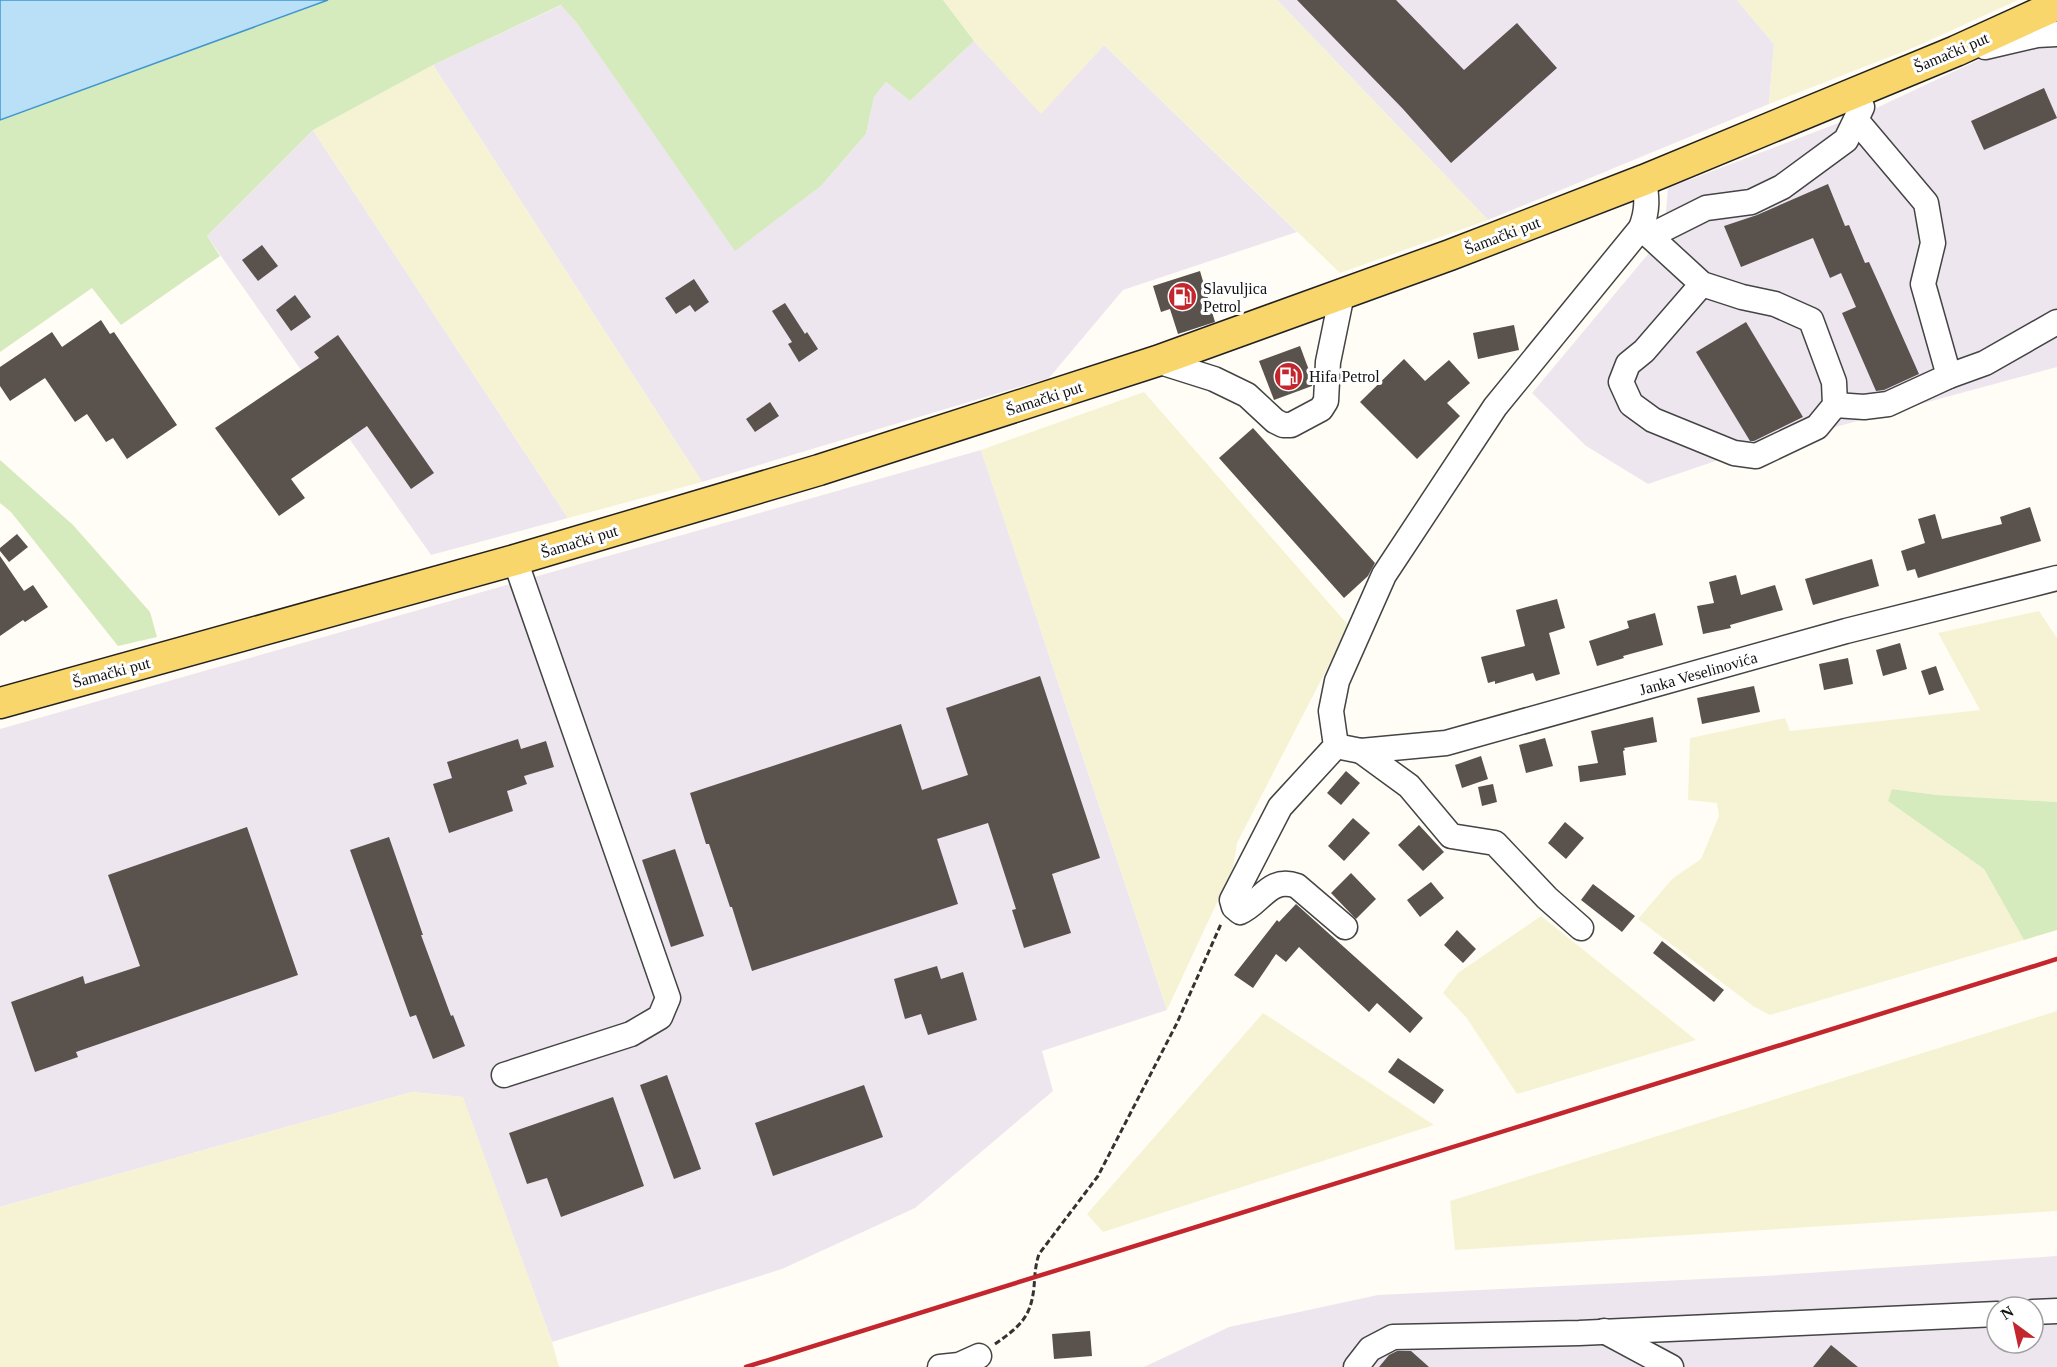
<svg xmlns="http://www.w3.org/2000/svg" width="2057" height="1367" font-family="Georgia,serif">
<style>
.industrial{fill:#eee6ef;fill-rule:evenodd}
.farmland{fill:#f6f3d4}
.green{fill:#d5ebbd}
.water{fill:#b9e0f7;stroke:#3f96cf;stroke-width:1.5}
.building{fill:#5a524d}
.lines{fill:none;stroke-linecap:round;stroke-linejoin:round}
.minor-casing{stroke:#444;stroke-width:27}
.major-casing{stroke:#222;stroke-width:33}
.path{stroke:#333;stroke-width:3;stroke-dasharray:6 3;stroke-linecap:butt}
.minor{stroke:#fff;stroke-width:24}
.major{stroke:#f9d66b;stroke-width:30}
.rail{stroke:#c4262e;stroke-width:4.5}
.labels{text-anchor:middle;stroke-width:6;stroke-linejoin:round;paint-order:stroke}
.street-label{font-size:16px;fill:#111;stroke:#fff}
.poi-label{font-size:16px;fill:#111;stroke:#fff;text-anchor:start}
</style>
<rect width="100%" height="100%" fill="#fffdf5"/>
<g class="industrial">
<polygon points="1277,0 1737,0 1774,44 1769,104 1488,220"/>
<polygon points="562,5 576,22 735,250 821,186 866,134 874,97 886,82 910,101 974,41 1041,113 1104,45 1297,232 1123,290 1049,378 702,482 433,65"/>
<polygon points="2057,23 2057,367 1736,454 1648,484 1586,446 1532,393 1664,235 1668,188 1870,111"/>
<polygon points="313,130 568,518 431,555 207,236"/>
<polygon points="981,450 1167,1010 1042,1051 1053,1091 915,1208 782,1269 552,1342 462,1097 412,1092 0,1207 0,729"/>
<path d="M2057 1256V1367H1144L1229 1327 1378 1295 1764 1276ZM1997 1307H2033V1343H1997Z"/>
</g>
<g class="farmland">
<polygon points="943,0 1277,0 1488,220 1340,273 1104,45 1041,114 974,41"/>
<polygon points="1737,0 2018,0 1915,47 1769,104 1774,44"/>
<polygon points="433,65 702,482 568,518 313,130"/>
<polygon points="1144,392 1349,626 1237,843 1233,868 1167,1010 981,450"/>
<polygon points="2039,611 2057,638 2057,802 1937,795 1893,789 1888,801 1984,869 2024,940 1770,1015 1753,1006 1638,919 1672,879 1701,859 1719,816 1717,803 1688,800 1690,738 1785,718 1790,731 1980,710 1938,633"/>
<polygon points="1541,916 1696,1040 1517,1094 1466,1017 1443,993 1458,973"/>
<polygon points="2057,1011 2057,1211 1455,1250 1450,1201"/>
<polygon points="1263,1013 1434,1125 1103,1232 1087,1214"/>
<polygon points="412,1092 463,1097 552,1342 559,1367 0,1367 0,1207"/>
</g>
<g class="green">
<polygon points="328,0 943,0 974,41 910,101 886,82 874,97 866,134 821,186 735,251 576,22 561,5 433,65 313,130 207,236 220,256 121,325 92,288 0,352 0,120"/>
<polygon points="0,460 73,525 150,612 157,637 118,646 11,512 0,503"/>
<polygon points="1892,789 1937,795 2057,802 2057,930 2024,940 1984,869 1888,801"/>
</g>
<polygon class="water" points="0,0 328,0 0,120"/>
<g class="building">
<polygon points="1297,0 1396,0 1464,70 1517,23 1557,68 1451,163 1403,109"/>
<polygon points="2044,88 2057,118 1984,150 1971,121"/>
<polygon points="1828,184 1845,226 1849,225 1865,263 1869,262 1884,295 1919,374 1884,390 1876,391 1842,313 1856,307 1841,273 1830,278 1813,238 1741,267 1724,226 1757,215"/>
<polygon points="262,245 278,266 258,281 242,260"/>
<polygon points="1200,271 1215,322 1178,334 1170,309 1161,312 1153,286"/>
<polygon points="694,279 709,302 695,312 690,305 676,314 665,298"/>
<polygon points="295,295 311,317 291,331 276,310"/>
<polygon points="785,303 805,334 807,332 818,349 799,362 788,344 792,342 772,311"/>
<polygon points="101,320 110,334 114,332 177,425 127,459 113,438 106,442 87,414 75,422 45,378 10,401 0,386 0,367 52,332 62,347"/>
<polygon points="1746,322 1803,417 1754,441 1750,441 1696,352"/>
<polygon points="1514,325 1519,350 1478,359 1473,333"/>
<polygon points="338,335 434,473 411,489 367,426 291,479 305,498 279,516 215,428 319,358 314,352"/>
<polygon points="1300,346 1313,381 1312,386 1274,400 1259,361"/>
<polygon points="1404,359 1425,381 1449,360 1470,383 1447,403 1460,416 1417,459 1360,402"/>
<polygon points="770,402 779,416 755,432 746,419"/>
<polygon points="1253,428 1375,563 1368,576 1344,598 1219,458"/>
<polygon points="2030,507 2041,541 1918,578 1915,569 1907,571 1901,551 1925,543 1918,519 1935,514 1942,539 2002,524 2000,517"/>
<polygon points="17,534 28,547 9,562 0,551 0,548"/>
<polygon points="0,556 24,591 33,585 48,607 25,622 23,620 0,636"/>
<polygon points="1872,559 1879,586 1813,605 1805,579"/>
<polygon points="1736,575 1741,595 1775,585 1783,610 1730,625 1731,628 1703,634 1697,606 1714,603 1709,582"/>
<polygon points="1557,599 1565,628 1549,633 1560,674 1536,681 1533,673 1495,684 1495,681 1488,683 1481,657 1525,646 1516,610"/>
<polygon points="1655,613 1663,645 1623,656 1624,658 1597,666 1589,641 1629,628 1627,621"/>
<polygon points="1900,643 1907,669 1883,676 1876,650"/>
<polygon points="1848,658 1853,684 1824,690 1819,664"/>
<polygon points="1936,666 1944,690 1929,695 1921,671"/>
<polygon points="1040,676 1100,858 1052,874 1071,933 1024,948 1012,910 1016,909 988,823 937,839 958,904 752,971 732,907 730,907 709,844 706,844 690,793 901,724 922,790 968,775 946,708"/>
<polygon points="1754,686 1760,712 1702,724 1697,698"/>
<polygon points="1653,717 1657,742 1624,748 1625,750 1623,751 1626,775 1580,782 1578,766 1598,763 1591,731"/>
<polygon points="1545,738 1553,766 1526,773 1519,745"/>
<polygon points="518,739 521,749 546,741 554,767 524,776 527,784 507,791 513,811 449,833 433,784 452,778 447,762"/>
<polygon points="1481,756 1488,779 1462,788 1455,765"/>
<polygon points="1346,771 1360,783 1341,805 1327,793"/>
<polygon points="1493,784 1497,802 1482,806 1478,787"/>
<polygon points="1353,818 1370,833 1344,861 1328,846"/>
<polygon points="1565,822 1584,838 1566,859 1548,843"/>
<polygon points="1419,825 1444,852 1423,871 1398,845"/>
<polygon points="247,827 298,975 76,1052 78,1057 35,1072 11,1002 83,976 85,984 140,966 108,875"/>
<polygon points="389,837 423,935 421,935 451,1016 453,1015 465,1046 433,1059 416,1015 410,1017 350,850"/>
<polygon points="675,849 704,936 671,947 642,860"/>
<polygon points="1351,873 1376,899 1356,919 1331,893"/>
<polygon points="1431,882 1444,898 1420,917 1407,900"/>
<polygon points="1593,884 1635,916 1622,932 1581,900"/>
<polygon points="1296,904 1423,1018 1410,1033 1377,1003 1369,1012 1299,947 1286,962 1276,954 1253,988 1234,975 1277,920 1279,922"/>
<polygon points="1457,930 1476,949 1463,963 1444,945"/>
<polygon points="1662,941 1724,990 1714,1002 1653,953"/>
<polygon points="937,966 941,979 963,972 977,1020 928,1035 921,1014 905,1019 894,979"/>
<polygon points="1398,1058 1444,1090 1434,1104 1388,1072"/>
<polygon points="667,1075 701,1169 674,1179 640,1085"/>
<polygon points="864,1085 883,1137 773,1176 755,1123"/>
<polygon points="613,1097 644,1186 561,1217 547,1178 527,1184 509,1133"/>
<polygon points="1090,1331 1092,1356 1054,1359 1052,1334"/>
<polygon points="1831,1345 1858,1367 1813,1367"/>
<polygon points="1397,1351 1411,1351 1429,1367 1379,1367 1389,1355"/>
</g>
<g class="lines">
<defs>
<g id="minor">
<polyline points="1985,47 2037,35 2057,34"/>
<polyline points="1856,120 1926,203 1933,243 1923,284 1949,376"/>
<polyline points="1641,228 1702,284 1742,297 1775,304 1811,320 1834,382 1835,405 1817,427 1756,456 1734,453 1653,420 1631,404 1621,382 1628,364 1644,351 1702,284"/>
<polyline points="1650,236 1706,208 1751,202 1782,187 1846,140 1862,107"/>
<polyline points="1157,361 1214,379 1247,395 1275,421 1283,425 1291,425 1321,409 1326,401 1328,362 1342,294"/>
<polyline points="1835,405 1864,407 1888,404 1949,376 1985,363 2057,322"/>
<polyline points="1336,746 1361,751 1446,743 1846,631 2057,578"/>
<polyline points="1361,751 1409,786 1451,836 1495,843 1547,898 1581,928"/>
<path d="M1345 927 1297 886C1269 876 1261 903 1240 912L1234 907 1232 900 1280 807 1336 746 1331 711 1337 681 1384 575 1495 407 1641 228C1648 210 1647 198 1644 180"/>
<polyline points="504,1075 631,1034 660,1017 668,998 515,560"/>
<polyline points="2033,1312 2057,1311"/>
<polyline points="1604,1331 1671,1367"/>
<polyline points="940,1367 959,1365 979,1356"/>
<polyline points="1356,1367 1370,1349 1393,1337 1579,1333 1997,1314"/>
</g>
<polyline id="major" points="0,703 515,560 819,470 1157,361 1450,255 1644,180 1956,51 2057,5"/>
</defs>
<use href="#minor" class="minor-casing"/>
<use href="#major" class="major-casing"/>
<path class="path" d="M995 1344C1019 1327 1031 1318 1034 1287 1035 1276 1035 1266 1039 1254L1098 1176 1177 1023 1221 924"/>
<use href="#minor" class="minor"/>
<use href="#major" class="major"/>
<polyline class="rail" points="746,1367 2057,959"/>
</g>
<defs>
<symbol id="fuel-disc" viewBox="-11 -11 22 22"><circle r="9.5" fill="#c4262e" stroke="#fff"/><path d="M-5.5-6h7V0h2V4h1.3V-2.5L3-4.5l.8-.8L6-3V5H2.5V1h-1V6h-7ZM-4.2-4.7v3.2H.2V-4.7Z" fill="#fff"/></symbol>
</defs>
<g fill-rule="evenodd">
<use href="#fuel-disc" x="1166" y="280" width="33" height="33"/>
<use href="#fuel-disc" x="1272" y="360" width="33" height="33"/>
</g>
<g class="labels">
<g class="street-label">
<text transform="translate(1951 52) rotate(-23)" y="6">Šamački put</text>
<text transform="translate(1502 235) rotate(-21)" y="6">Šamački put</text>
<text transform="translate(1044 398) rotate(-18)" y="6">Šamački put</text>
<text transform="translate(579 541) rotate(-17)" y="6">Šamački put</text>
<text transform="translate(111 672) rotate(-15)" y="6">Šamački put</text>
<text transform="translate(1698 673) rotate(-16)" y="6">Janka Veselinovića</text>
</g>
<g class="poi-label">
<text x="1203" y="294">Slavuljica<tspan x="1203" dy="18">Petrol</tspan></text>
<text x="1309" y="382">Hifa Petrol</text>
</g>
</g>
<g transform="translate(2015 1325) rotate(327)"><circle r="28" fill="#ffffff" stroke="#a0a0a0" stroke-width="1.5"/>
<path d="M0-4.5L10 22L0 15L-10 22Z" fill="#c4262e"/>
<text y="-9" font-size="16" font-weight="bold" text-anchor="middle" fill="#111111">N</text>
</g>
</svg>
